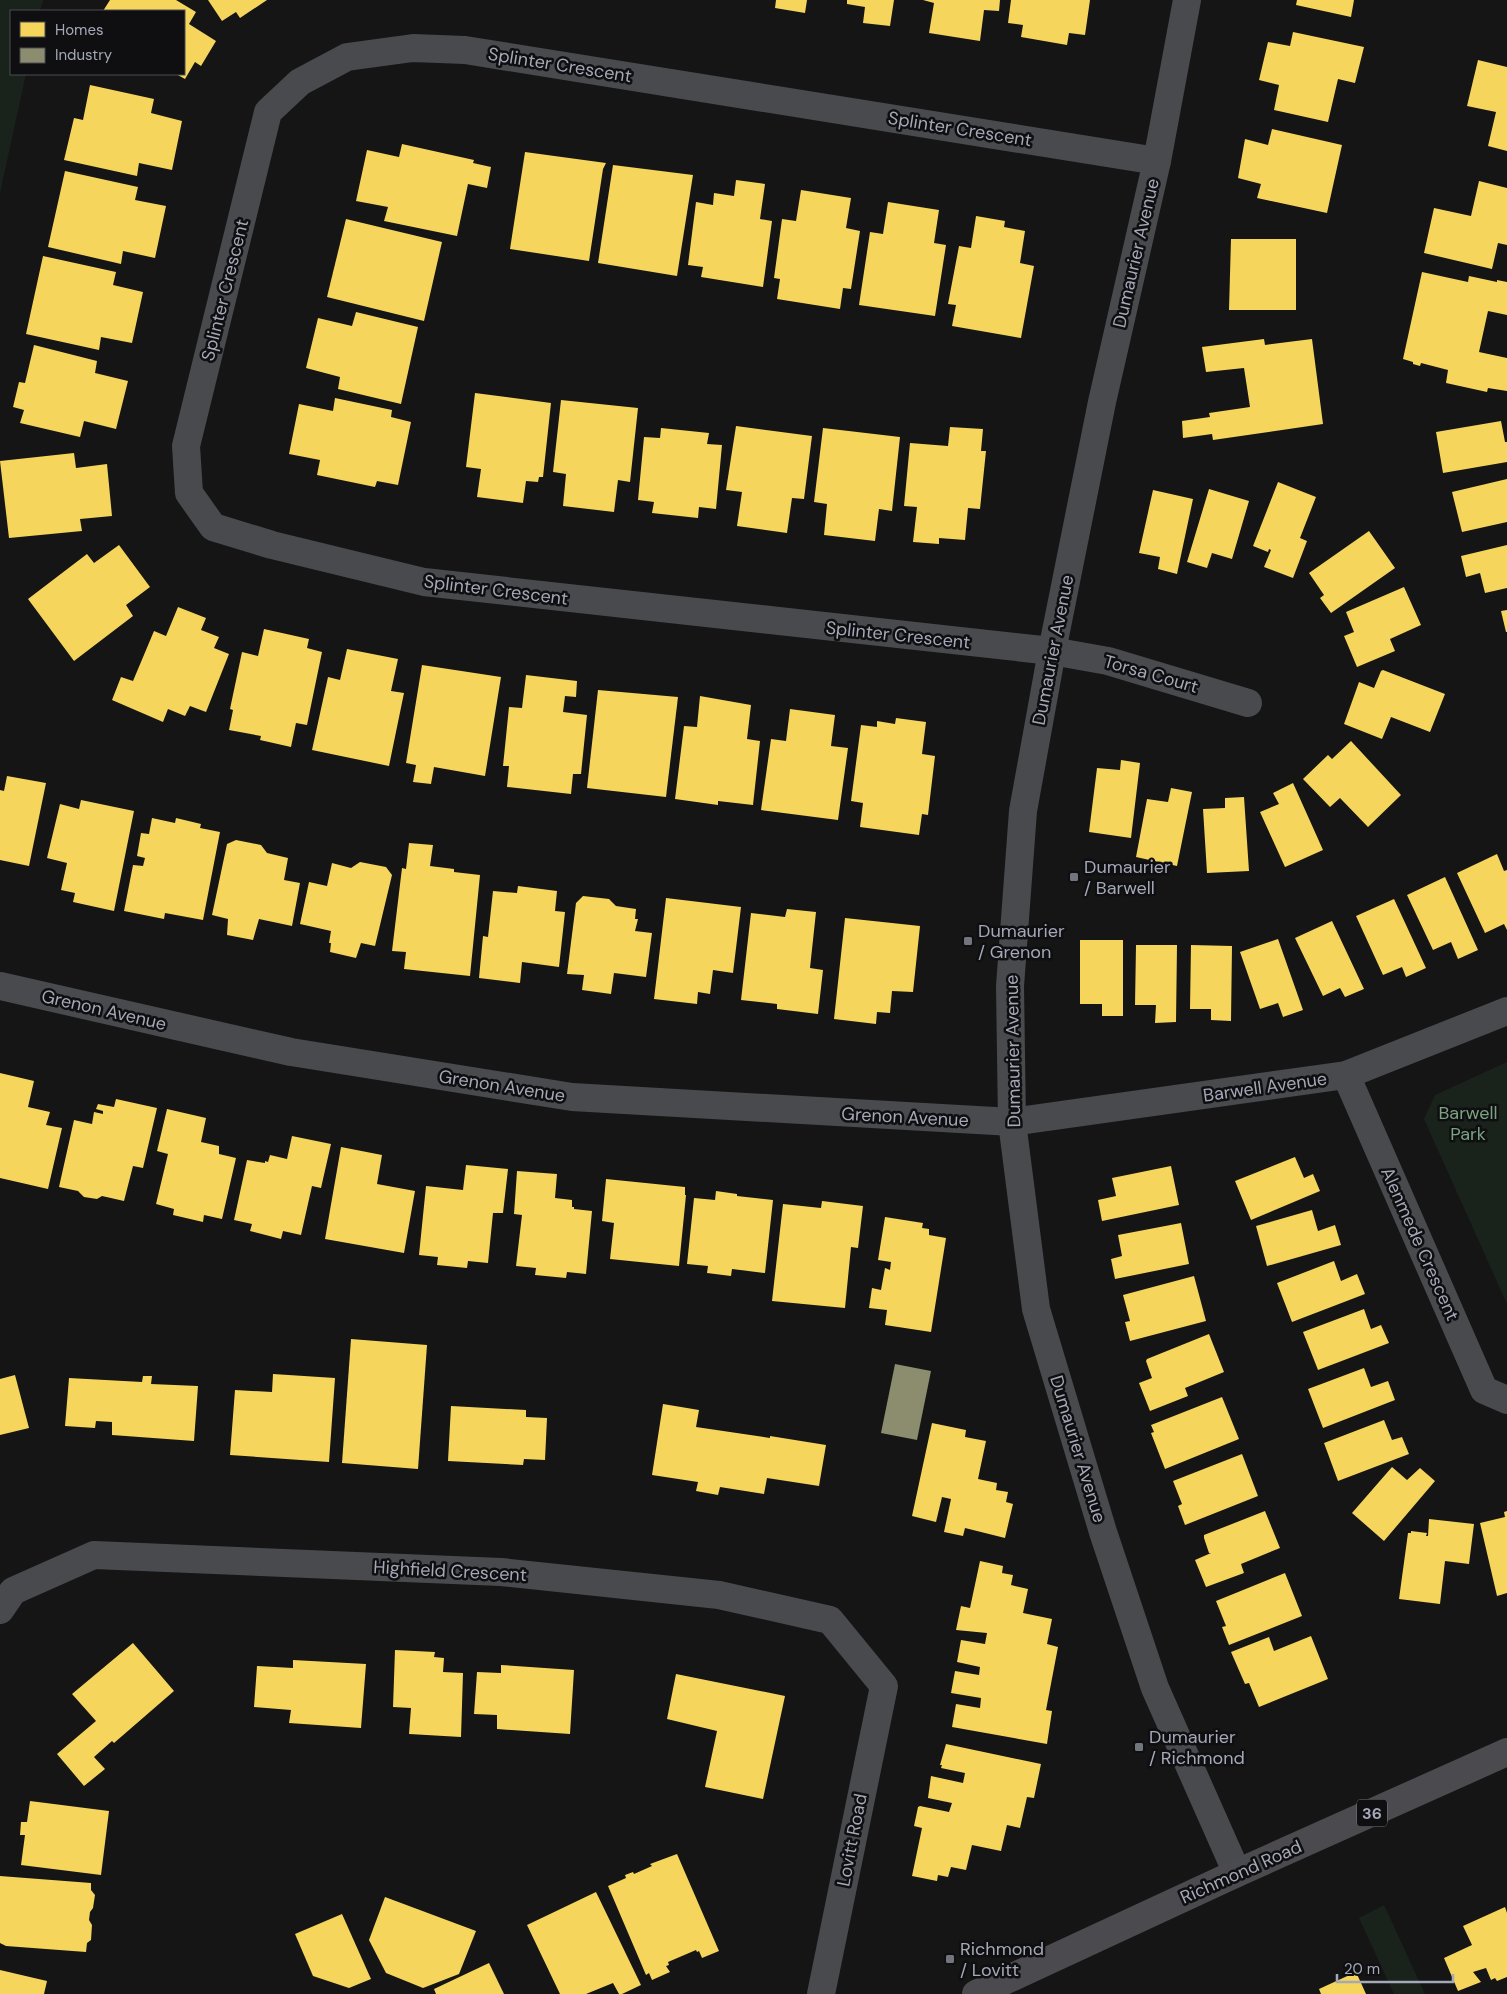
<svg xmlns="http://www.w3.org/2000/svg" width="1507" height="1994" font-family="'DM Sans',sans-serif">
<style>
.green{fill:#1a221c}
.homes{fill:#f6d55c}
.industry{fill:#8c8c6e}
.lines{fill:none;stroke-linecap:round;stroke-linejoin:round}
.minor{stroke:#484a4e;stroke-width:28}
.tertiary{stroke:#484a4e;stroke-width:28}
.primary{stroke:#4b4b4f;stroke-width:28}
.poi-dot{fill:#72757e;stroke:#0f0f11;stroke-width:2}
.labels{text-anchor:middle;stroke-width:5;stroke-linejoin:round;paint-order:stroke}
.shield{fill:#0f0f11;stroke:#777a85;stroke-width:1}
.shield-label{font-size:16px;font-weight:bold;fill:#a4a8b7}
.street-label{font-size:18px;fill:#a4a8b7;stroke:#0f0f11}
.poi-label{font-size:18px;fill:#a4a8b7;stroke:#0f0f11;text-anchor:start}
.park-label{font-size:18px;fill:#7aa382;stroke:#0f0f11}
</style>
<rect width="100%" height="100%" fill="#151515"/>
<g class="green">
<polygon points="0,0 43,0 40,11 11,11 11,74 26,74 0,193"/>
<polygon points="1507,1062 1507,1304 1424,1119 1435,1095"/>
<polygon points="1384,1905 1425,1994 1394,1994 1359,1918"/>
</g>
<g class="homes">
<polygon points="110,0 176,0 196,12 189,24 216,41 201,66 195,62 185,79 176,74 184,74 184,11 103,11"/>
<polygon points="208,0 267,0 240,18 236,12 222,21"/>
<polygon points="776,0 807,0 805,13 775,8"/>
<polygon points="847,0 894,0 890,26 863,23 865,7 847,4"/>
<polygon points="923,0 1000,0 999,11 984,10 980,41 929,33 934,3"/>
<polygon points="1011,0 1090,0 1085,35 1069,33 1067,45 1021,37 1023,25 1008,23"/>
<polygon points="1297,0 1354,0 1351,17 1296,5"/>
<polygon points="1293,32 1364,47 1355,83 1338,79 1328,122 1274,110 1279,85 1259,80 1268,42 1290,46"/>
<polygon points="1478,60 1507,67 1507,151 1488,146 1496,112 1467,106"/>
<polygon points="90,85 154,99 151,113 182,121 172,170 139,163 137,176 64,160 74,118 83,120"/>
<polygon points="1272,129 1342,145 1327,213 1257,198 1261,184 1238,178 1245,139 1268,145"/>
<polygon points="402,144 474,160 473,163 491,167 487,188 468,184 457,236 384,221 388,207 356,201 367,150 399,157"/>
<polygon points="525,152 606,163 603,169 589,261 510,249"/>
<polygon points="613,165 693,175 677,276 598,263"/>
<polygon points="65,171 138,187 135,200 166,206 155,258 123,251 121,264 48,247"/>
<polygon points="736,180 765,184 760,219 772,221 763,287 701,277 703,267 688,265 696,202 713,205 714,193 734,196"/>
<polygon points="1479,181 1507,188 1507,245 1498,243 1492,269 1424,253 1434,208 1471,216"/>
<polygon points="801,190 851,198 846,228 860,231 851,289 843,288 840,309 777,299 780,279 774,278 782,219 796,221"/>
<polygon points="888,202 939,210 934,243 946,245 935,316 859,305 870,232 883,234"/>
<polygon points="976,216 1005,221 1004,227 1025,231 1020,263 1034,266 1021,338 952,326 956,305 948,304 959,246 971,248"/>
<polygon points="346,219 442,242 424,321 327,297"/>
<polygon points="1231,239 1296,239 1296,310 1229,310"/>
<polygon points="43,256 116,272 113,285 143,292 132,343 101,337 99,350 26,334"/>
<polygon points="1422,272 1468,282 1469,276 1497,282 1497,280 1507,282 1507,315 1488,311 1479,352 1507,358 1507,391 1488,388 1487,392 1446,383 1448,370 1421,363 1420,366 1413,364 1413,362 1403,359"/>
<polygon points="356,312 418,327 401,404 338,389 340,377 306,368 318,318 352,326"/>
<polygon points="1264,339 1265,345 1312,339 1323,424 1213,440 1212,434 1183,438 1182,421 1210,417 1209,413 1250,407 1244,368 1206,372 1202,347"/>
<polygon points="34,345 97,361 95,373 128,381 116,429 84,421 80,437 20,423 24,410 13,407 19,382 25,383"/>
<polygon points="475,393 551,403 543,477 539,477 538,482 526,481 523,503 477,497 481,469 466,467"/>
<polygon points="335,398 392,410 391,417 411,422 398,485 377,481 375,487 317,475 320,460 289,454 299,404 333,411"/>
<polygon points="561,400 638,408 630,482 618,480 614,512 563,506 566,474 553,472"/>
<polygon points="1501,421 1505,442 1507,442 1507,462 1443,473 1436,432"/>
<polygon points="736,426 812,436 804,499 792,498 787,533 737,526 742,492 726,490"/>
<polygon points="950,427 983,429 981,451 986,451 980,509 968,508 965,540 939,538 939,544 913,542 917,507 904,506 910,443 948,446"/>
<polygon points="661,428 709,433 707,444 722,445 716,509 699,507 698,518 652,513 654,502 638,500 644,437 660,438"/>
<polygon points="823,428 900,437 892,511 879,509 875,541 824,535 827,504 814,502"/>
<polygon points="74,453 76,468 107,464 112,516 80,519 82,531 9,538 0,461"/>
<polygon points="1507,479 1507,522 1462,532 1452,492"/>
<polygon points="1278,482 1316,497 1300,538 1307,541 1293,578 1264,567 1271,550 1269,549 1268,552 1253,546"/>
<polygon points="1209,489 1249,501 1232,559 1212,553 1207,568 1187,562"/>
<polygon points="1153,490 1193,499 1177,574 1158,569 1160,557 1139,553"/>
<polygon points="1369,531 1395,568 1331,613 1320,598 1324,595 1309,573"/>
<polygon points="119,545 150,587 126,605 133,616 74,661 28,599 87,554 94,563"/>
<polygon points="1507,545 1507,588 1485,593 1480,573 1466,577 1461,556"/>
<polygon points="1404,587 1421,625 1390,639 1395,651 1357,667 1344,636 1354,632 1346,612"/>
<polygon points="178,607 206,618 201,630 219,637 214,648 229,654 206,712 190,706 185,716 168,709 163,722 112,700 121,677 133,681 154,631 166,636"/>
<polygon points="1507,610 1507,632 1506,632 1501,611"/>
<polygon points="264,629 309,639 307,648 322,652 307,725 296,723 291,747 260,740 261,736 229,730 233,710 230,709 242,652 258,656"/>
<polygon points="347,649 398,659 391,691 404,693 389,766 312,750 328,677 340,680"/>
<polygon points="422,665 501,677 485,776 434,767 431,784 413,782 416,765 406,763"/>
<polygon points="1383,670 1445,694 1430,732 1391,717 1382,739 1344,724 1359,682 1374,688 1381,671"/>
<polygon points="526,675 577,681 576,697 565,696 563,712 587,715 581,774 573,774 571,794 507,787 509,766 503,766 509,707 522,708"/>
<polygon points="598,690 678,697 666,797 587,788"/>
<polygon points="700,696 751,705 747,739 760,741 753,805 718,801 718,805 675,799 684,726 697,727"/>
<polygon points="790,709 835,715 831,746 848,748 838,820 761,810 771,739 786,741"/>
<polygon points="896,718 926,722 922,754 935,756 928,815 922,814 919,835 860,827 863,803 851,801 861,725 877,727 877,721 895,724"/>
<polygon points="1351,741 1401,795 1368,827 1340,798 1330,807 1303,779 1328,755 1332,759"/>
<polygon points="1121,760 1140,763 1131,838 1089,832 1097,768 1120,770"/>
<polygon points="7,776 46,783 29,866 0,860 0,790 4,791"/>
<polygon points="1293,783 1323,850 1285,867 1260,812 1279,804 1273,793"/>
<polygon points="1171,788 1192,792 1177,866 1136,857 1147,799 1168,802"/>
<polygon points="1244,797 1249,871 1207,873 1203,809 1225,808 1225,798"/>
<polygon points="81,800 134,811 114,911 73,902 75,893 61,890 67,863 47,858 60,804 79,809"/>
<polygon points="152,818 175,823 176,818 201,824 200,828 220,832 203,920 165,913 164,919 124,911 133,865 143,866 145,858 137,856 141,833 149,834"/>
<polygon points="236,840 261,845 267,853 288,858 284,880 300,883 292,926 259,919 253,940 227,935 228,919 212,915 227,844"/>
<polygon points="409,843 433,845 430,866 454,869 454,872 480,875 470,976 404,969 406,952 392,951 402,868 406,869"/>
<polygon points="1497,854 1504,871 1507,870 1507,930 1504,924 1485,933 1457,873"/>
<polygon points="360,862 386,867 392,875 375,946 361,943 356,958 330,952 331,943 329,943 331,931 300,924 309,882 327,886 332,863 351,868"/>
<polygon points="1445,877 1478,950 1458,959 1451,942 1433,950 1407,895"/>
<polygon points="518,886 557,891 555,911 565,912 559,967 522,962 520,983 479,978 483,936 488,937 493,891 517,893"/>
<polygon points="583,896 609,899 616,906 636,909 635,919 638,919 635,931 652,933 646,977 614,973 611,994 582,990 584,975 567,974 576,903"/>
<polygon points="666,898 741,907 733,973 713,970 710,994 698,992 697,1004 654,999"/>
<polygon points="1394,899 1426,968 1406,977 1402,967 1383,975 1356,916"/>
<polygon points="787,909 816,912 810,968 823,970 818,1014 777,1009 777,1004 741,1000 751,913 785,917"/>
<polygon points="845,918 920,926 913,992 892,991 890,1013 877,1012 876,1024 834,1019"/>
<polygon points="1332,921 1364,989 1345,997 1340,988 1323,996 1295,938"/>
<polygon points="1278,939 1303,1010 1283,1017 1278,1003 1260,1009 1240,952"/>
<polygon points="1080,940 1123,940 1123,1016 1102,1016 1102,1004 1080,1004"/>
<polygon points="1136,945 1177,945 1176,1022 1155,1023 1156,1005 1135,1005"/>
<polygon points="1191,945 1232,946 1231,1021 1211,1020 1211,1009 1190,1009"/>
<polygon points="0,1073 34,1081 28,1107 50,1112 46,1125 62,1128 48,1189 0,1178"/>
<polygon points="116,1099 157,1108 143,1168 133,1166 124,1201 102,1196 97,1199 84,1197 78,1191 59,1187 74,1120 92,1124 94,1112 103,1114 103,1111 96,1109 98,1104 114,1107"/>
<polygon points="167,1109 206,1118 201,1142 219,1146 219,1154 236,1158 222,1219 204,1215 203,1222 173,1215 174,1209 156,1204 168,1154 157,1151"/>
<polygon points="292,1136 331,1144 321,1188 312,1186 301,1235 283,1231 281,1239 250,1231 252,1224 234,1220 247,1160 265,1163 265,1161 268,1162 270,1155 287,1159"/>
<polygon points="341,1147 382,1155 377,1184 415,1191 404,1253 325,1239"/>
<polygon points="1295,1157 1304,1178 1313,1174 1320,1191 1251,1220 1235,1181"/>
<polygon points="466,1165 508,1169 503,1213 493,1213 488,1263 468,1261 467,1268 437,1265 438,1257 419,1255 426,1186 463,1190"/>
<polygon points="1171,1166 1179,1205 1102,1221 1098,1200 1116,1196 1112,1178"/>
<polygon points="517,1171 557,1174 555,1198 572,1200 572,1207 574,1207 574,1209 592,1211 586,1274 567,1272 566,1278 535,1275 536,1268 516,1266 522,1215 514,1214"/>
<polygon points="606,1179 685,1187 685,1195 686,1195 679,1266 610,1259 614,1223 602,1221"/>
<polygon points="716,1191 737,1194 737,1196 773,1200 765,1273 732,1269 731,1276 707,1273 708,1266 687,1264 694,1198 715,1200"/>
<polygon points="822,1201 863,1206 858,1248 851,1247 845,1308 772,1301 783,1204 821,1208"/>
<polygon points="1312,1210 1318,1231 1335,1225 1341,1245 1267,1266 1256,1226"/>
<polygon points="885,1217 923,1223 922,1228 929,1229 929,1235 946,1238 931,1332 885,1325 887,1310 869,1308 872,1288 881,1290 885,1268 890,1270 891,1262 878,1260"/>
<polygon points="1181,1223 1189,1264 1115,1279 1111,1259 1122,1256 1118,1235"/>
<polygon points="1334,1261 1341,1281 1357,1274 1365,1294 1292,1322 1277,1283"/>
<polygon points="1194,1276 1206,1321 1130,1341 1125,1322 1130,1321 1123,1295"/>
<polygon points="1364,1309 1371,1329 1381,1325 1389,1343 1318,1370 1303,1332"/>
<polygon points="1209,1334 1224,1372 1185,1388 1188,1396 1150,1411 1139,1383 1152,1378 1146,1361 1147,1359"/>
<polygon points="351,1339 427,1345 418,1469 342,1463"/>
<polygon points="1364,1368 1371,1387 1388,1381 1395,1400 1323,1428 1308,1389"/>
<polygon points="273,1374 335,1378 329,1462 230,1455 235,1390 272,1392"/>
<polygon points="15,1375 29,1428 0,1435 0,1379"/>
<polygon points="143,1376 152,1376 151,1384 198,1386 194,1441 112,1435 112,1422 96,1421 95,1428 65,1426 69,1378 142,1382"/>
<polygon points="1222,1397 1239,1439 1165,1469 1151,1433 1154,1432 1151,1425"/>
<polygon points="663,1404 699,1410 696,1427 770,1438 770,1436 826,1445 819,1486 767,1478 764,1494 720,1487 718,1495 696,1491 698,1482 652,1475"/>
<polygon points="451,1406 526,1410 526,1417 547,1418 545,1460 524,1459 523,1465 448,1461"/>
<polygon points="1384,1420 1392,1440 1402,1437 1409,1454 1338,1481 1324,1443"/>
<polygon points="932,1423 966,1430 965,1437 986,1441 978,1479 997,1483 996,1490 1008,1492 1006,1502 1013,1504 1005,1538 965,1528 963,1536 944,1532 951,1499 942,1497 936,1522 912,1516"/>
<polygon points="1242,1454 1258,1496 1185,1525 1178,1506 1182,1504 1173,1481"/>
<polygon points="1392,1467 1407,1480 1420,1468 1435,1481 1384,1541 1352,1513"/>
<polygon points="1265,1511 1280,1548 1241,1564 1244,1573 1206,1587 1195,1560 1211,1553 1209,1553 1204,1538 1204,1535"/>
<polygon points="1507,1511 1507,1593 1497,1596 1480,1523 1505,1517 1504,1512"/>
<polygon points="1429,1519 1474,1524 1469,1564 1445,1561 1440,1604 1399,1599 1408,1533 1411,1533 1411,1531 1427,1533 1426,1536 1428,1536"/>
<polygon points="980,1561 1003,1566 1002,1573 1013,1575 1011,1585 1028,1589 1023,1613 1052,1619 1047,1644 1058,1647 1046,1710 1052,1711 1047,1744 952,1727 956,1704 980,1708 981,1698 951,1693 955,1671 979,1675 980,1667 957,1662 961,1640 985,1644 987,1633 956,1630 961,1606 970,1608"/>
<polygon points="1285,1573 1302,1616 1229,1645 1222,1627 1226,1626 1216,1601"/>
<polygon points="1311,1636 1328,1679 1259,1707 1249,1683 1245,1684 1231,1652 1269,1637 1274,1651"/>
<polygon points="133,1643 174,1691 114,1743 112,1741 94,1757 105,1769 84,1786 57,1754 96,1721 72,1694"/>
<polygon points="395,1650 435,1652 434,1657 444,1658 443,1672 463,1673 461,1737 409,1734 411,1708 393,1707"/>
<polygon points="293,1660 366,1664 361,1728 289,1723 291,1710 254,1707 257,1666 293,1668"/>
<polygon points="501,1665 574,1670 570,1734 497,1729 497,1715 474,1714 477,1672 501,1673"/>
<polygon points="676,1674 785,1696 763,1799 705,1787 717,1731 667,1719"/>
<polygon points="946,1744 1041,1764 1034,1798 1027,1797 1020,1828 1007,1825 1001,1851 972,1845 966,1870 951,1867 948,1877 938,1875 937,1881 912,1876 922,1828 914,1826 918,1807 920,1806 949,1812 952,1803 928,1798 931,1776 963,1783 965,1773 941,1768 942,1765 940,1765"/>
<polygon points="30,1801 109,1811 101,1875 21,1865 25,1835 20,1835 21,1822 27,1822"/>
<polygon points="677,1854 719,1951 702,1958 699,1951 697,1952 696,1950 668,1962 669,1965 666,1966 670,1972 652,1980 649,1973 646,1975 608,1886 626,1878 625,1875 633,1872 634,1874 652,1866 650,1864"/>
<polygon points="0,1876 91,1883 91,1890 95,1895 93,1908 90,1912 89,1920 92,1925 91,1940 87,1943 86,1952 6,1946 0,1943"/>
<polygon points="596,1892 641,1985 622,1994 619,1994 613,1983 586,1994 560,1994 527,1925"/>
<polygon points="385,1897 476,1931 459,1974 423,1988 386,1973 369,1940"/>
<polygon points="1505,1907 1507,1913 1507,1977 1497,1981 1495,1978 1491,1980 1486,1968 1473,1972 1481,1982 1458,1991 1444,1958 1472,1945 1463,1926"/>
<polygon points="342,1914 371,1979 349,1988 313,1976 295,1934"/>
<polygon points="489,1963 504,1994 436,1994 434,1989"/>
<polygon points="0,1970 47,1981 44,1994 0,1994"/>
<polygon points="1356,1972 1366,1994 1321,1994 1319,1989"/>
</g>
<polygon class="industry" points="895,1364 931,1371 917,1440 881,1433"/>
<g class="lines">
<g class="minor">
<polyline points="1157,161 465,50 413,48 347,57 300,82 268,112 186,446 189,493 213,527 272,545 424,582 1052,651 1108,661 1248,703"/>
<polyline points="0,986 291,1052 572,1097 1012,1122 1346,1075 1507,1011"/>
<polyline points="1346,1075 1484,1390 1507,1400"/>
<polyline points="0,1610 13,1591 94,1555 501,1572 719,1595 830,1620 884,1686 821,1994"/>
</g>
<polyline class="tertiary" points="1187,0 1157,161 1102,402 1052,651 1023,811 1010,986 1012,1122 1036,1309 1103,1532 1155,1688 1237,1873"/>
<polyline class="primary" points="976,1994 1237,1873 1507,1752"/>
</g>
<g class="poi-dot">
<rect x="1069" y="872" width="10" height="10" rx="2.5"/>
<rect x="963" y="936" width="10" height="10" rx="2.5"/>
<rect x="1134" y="1742" width="10" height="10" rx="2.5"/>
<rect x="945" y="1954" width="10" height="10" rx="2.5"/>
</g>
<g class="labels">
<rect class="shield" x="1357" y="1799.5" width="30" height="27" rx="4"/>
<g class="shield-label">
<text x="1372" y="1819">36</text>
</g>
<g class="street-label">
<text transform="translate(560 65) rotate(9)" y="6">Splinter Crescent</text>
<text transform="translate(960 129) rotate(9)" y="6">Splinter Crescent</text>
<text transform="translate(1136 253) rotate(-77)" y="6">Dumaurier Avenue</text>
<text transform="translate(225 290) rotate(-76)" y="6">Splinter Crescent</text>
<text transform="translate(496 590) rotate(7)" y="6">Splinter Crescent</text>
<text transform="translate(898 635) rotate(6)" y="6">Splinter Crescent</text>
<text transform="translate(1053 650) rotate(-79)" y="6">Dumaurier Avenue</text>
<text transform="translate(1151 674) rotate(16)" y="6">Torsa Court</text>
<text transform="translate(104 1010) rotate(13)" y="6">Grenon Avenue</text>
<text transform="translate(1013 1051) rotate(-91)" y="6">Dumaurier Avenue</text>
<text transform="translate(502 1086) rotate(9)" y="6">Grenon Avenue</text>
<text transform="translate(1265 1087) rotate(-8)" y="6">Barwell Avenue</text>
<text transform="translate(905 1117) rotate(3)" y="6">Grenon Avenue</text>
<text transform="translate(1420 1244) rotate(66)" y="6">Alenmede Crescent</text>
<text transform="translate(1078 1449) rotate(73)" y="6">Dumaurier Avenue</text>
<text transform="translate(450 1571) rotate(3)" y="6">Highfield Crescent</text>
<text transform="translate(852 1840) rotate(-79)" y="6">Lovitt Road</text>
<text transform="translate(1241 1872) rotate(-24)" y="6">Richmond Road</text>
</g>
<g class="poi-label">
<text x="1084" y="873">Dumaurier<tspan x="1084" dy="21">/ Barwell</tspan></text>
<text x="978" y="937">Dumaurier<tspan x="978" dy="21">/ Grenon</tspan></text>
<text x="1149" y="1743">Dumaurier<tspan x="1149" dy="21">/ Richmond</tspan></text>
<text x="960" y="1955">Richmond<tspan x="960" dy="21">/ Lovitt</tspan></text>
</g>
<g class="park-label">
<text x="1468" y="1119">Barwell<tspan x="1468" dy="21">Park</tspan></text>
</g>
</g>
<rect x="10" y="10" width="175" height="65" fill="#0f0f11" stroke="#4b4c53"/>
<rect x="20" y="22" width="25" height="15" fill="#f6d55c" stroke="#4b4c53"/>
<text x="55" y="35" font-size="15" fill="#a4a8b7">Homes</text>
<rect x="20" y="48" width="25" height="15" fill="#8c8c6e" stroke="#4b4c53"/>
<text x="55" y="60" font-size="15" fill="#a4a8b7">Industry</text>
<path d="M1337 1974v8h116v-8" fill="none" stroke="#a4a8b7" stroke-width="2.5"/>
<text x="1344" y="1974" font-size="15" fill="#a4a8b7" stroke="#0f0f11" stroke-width="4" paint-order="stroke">20 m</text>
</svg>
